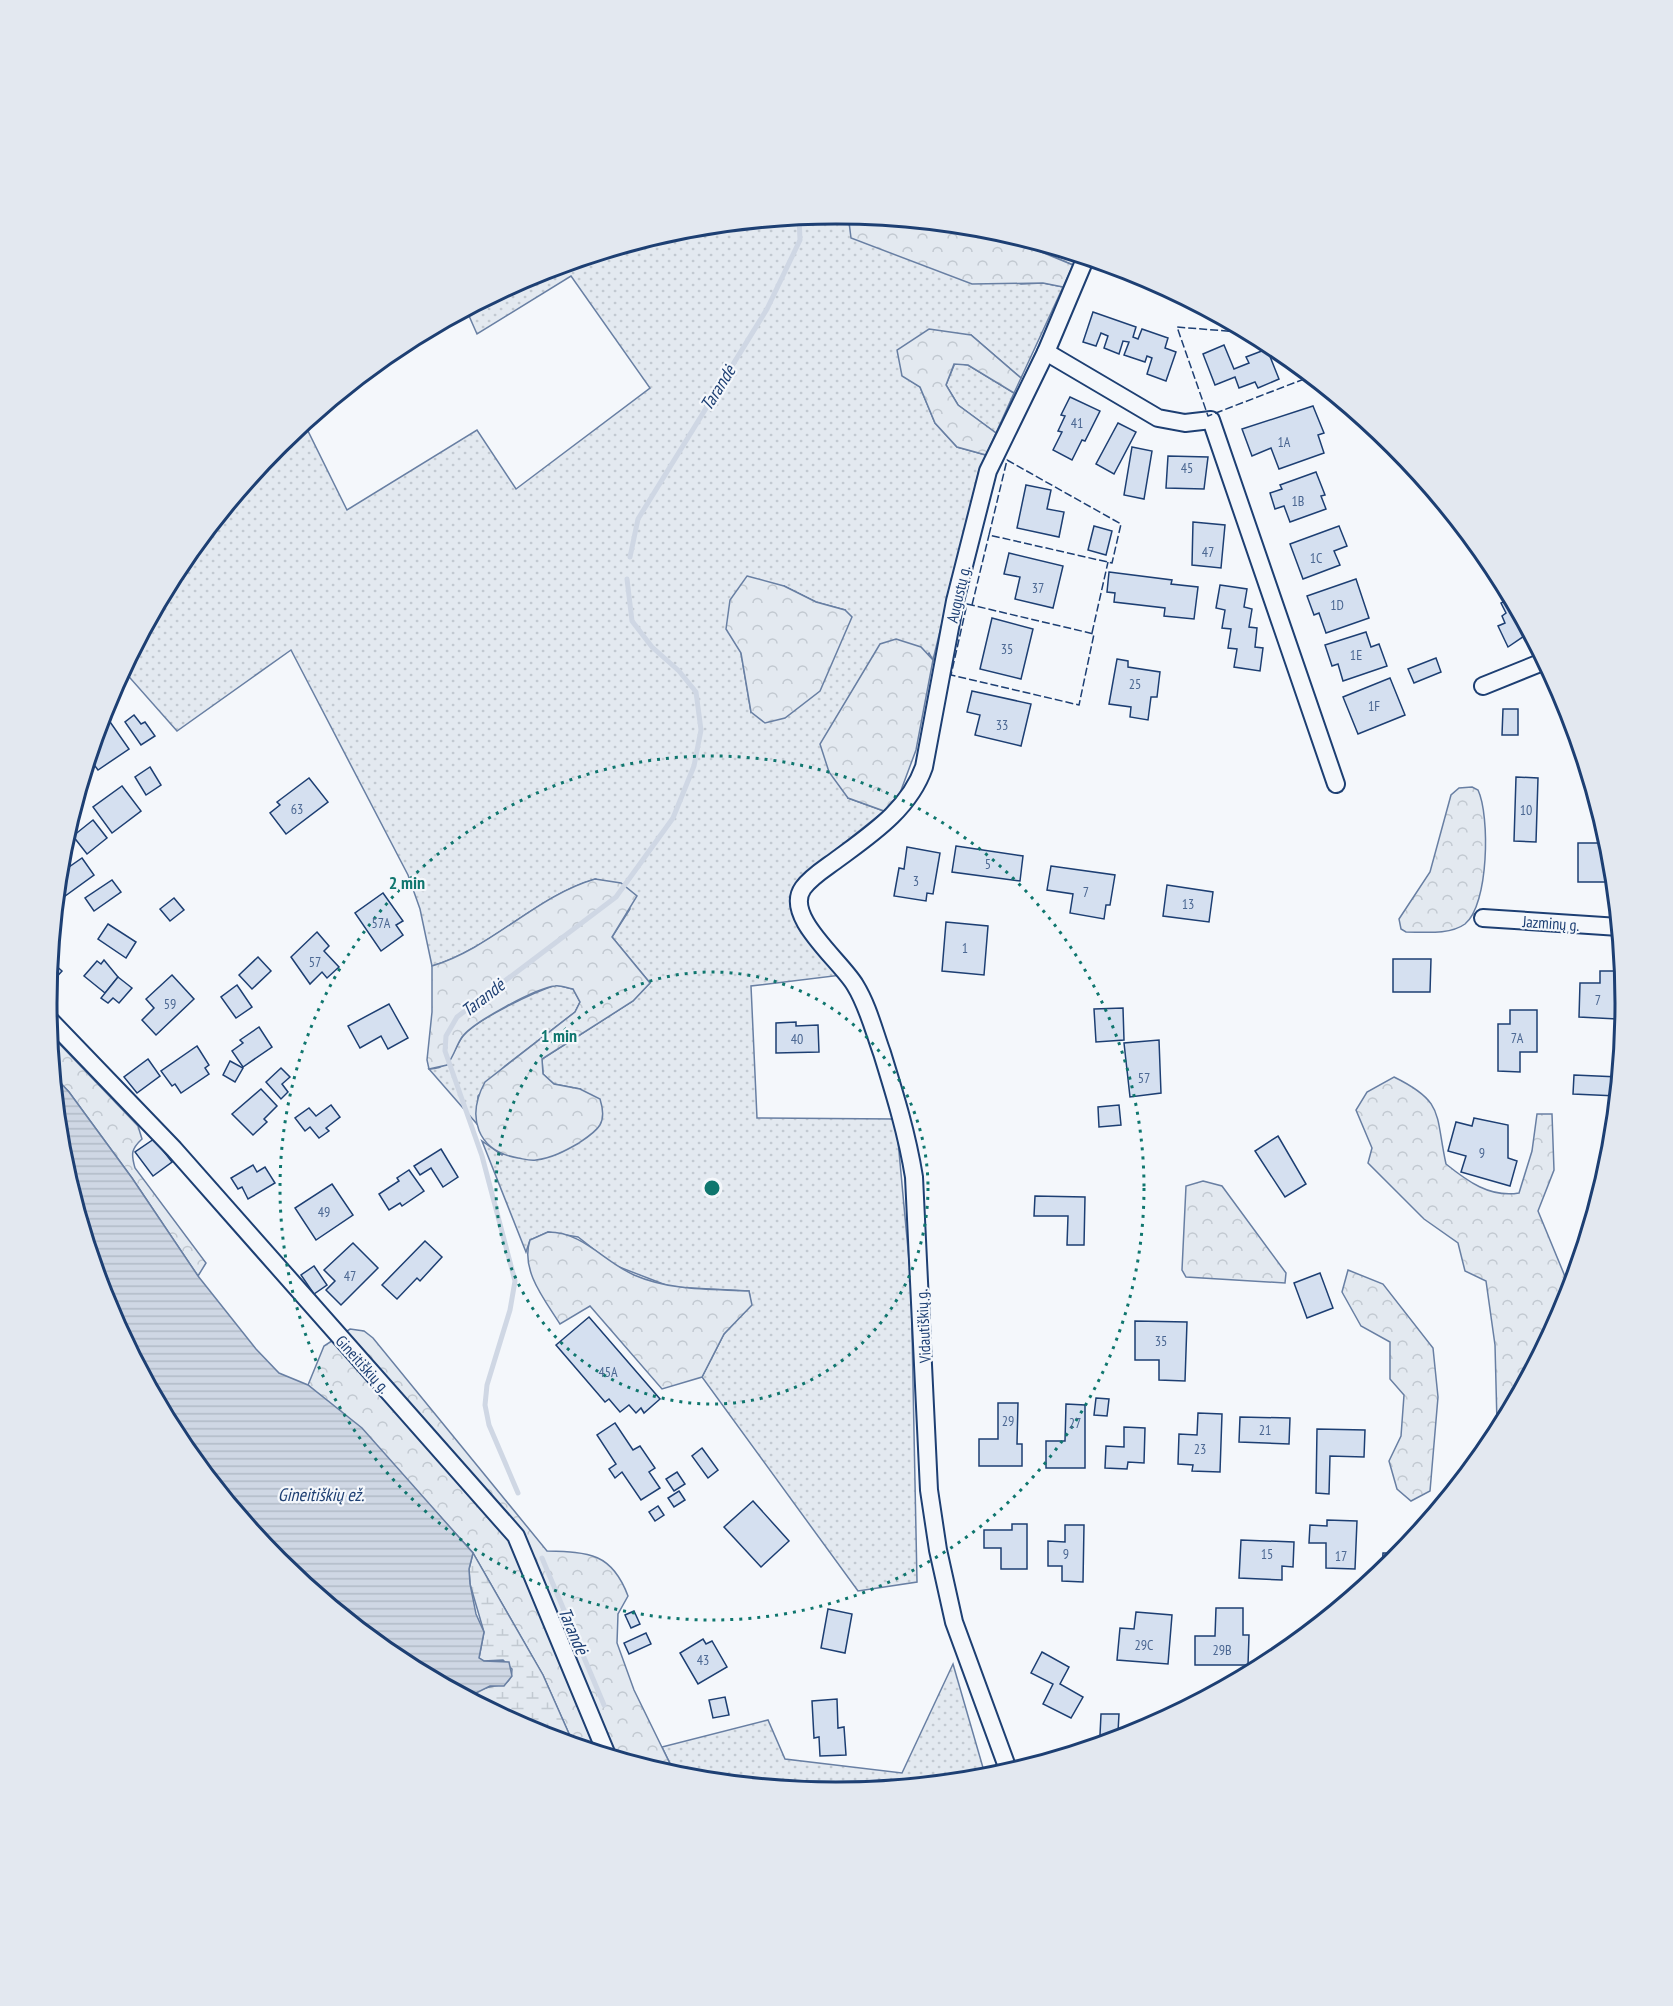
<svg xmlns="http://www.w3.org/2000/svg" width="1673" height="2006" font-family="'PT Sans Narrow',sans-serif">
<style>
.grass{fill:url(#grass-dots);stroke:#687fa3;stroke-width:1.5;fill-rule:evenodd}
.forest{fill:url(#forest-crowns);stroke:#687fa3;stroke-width:1.5}
.wetland{fill:url(#wetland-marsh);stroke:#687fa3;stroke-width:1.5}
.water{fill:url(#water-rules);stroke:#687fa3;stroke-width:1.5}
.lines{fill:none;stroke-linecap:round;stroke-linejoin:round}
.stream{stroke:#cfd7e4;stroke-width:5}
.building{fill:#d5e0f0;stroke:#1d3f73;stroke-width:1.5}
.minor-casing{stroke:#1d3f73;stroke-width:20}
.minor{stroke:#f4f7fb;stroke-width:16}
.fence{stroke:#1d3f73;stroke-width:1.5;stroke-dasharray:8 3;stroke-linecap:butt}
.ring{fill:none;stroke:#0f766e;stroke-width:3;stroke-dasharray:3 6}
.labels{text-anchor:middle;stroke-width:4.5;stroke-linejoin:round;paint-order:stroke}
.number-label{font-size:14px;fill:#4b6792}
.street-label{font-size:16px;fill:#1d3f73;stroke:#f4f7fb}
.water-label{font-size:18px;font-style:italic;fill:#1d3f73;stroke:#f4f7fb}
.rim{fill:none;stroke:#1d3f73;stroke-width:3}
.centre{fill:#0f766e;stroke:#f4f7fb;stroke-width:3}
.ring-label{font-size:18px;text-anchor:middle;font-weight:bold;fill:#0f766e;stroke:#f4f7fb;stroke-width:4.5;stroke-linejoin:round;paint-order:stroke}
</style>
<defs>
<pattern id="grass-dots" width="8" height="8" patternUnits="userSpaceOnUse" patternTransform="scale(1.5)"><rect width="8" height="8" fill="#e3e9f0"/><path d="M2 2h.1M6 6h.1" fill="none" stroke="#c2c9d1" stroke-width="1.8" stroke-linecap="round"/></pattern>
<pattern id="forest-crowns" width="20" height="18" patternUnits="userSpaceOnUse" patternTransform="scale(1.5)"><rect width="20" height="18" fill="#e3e9f0"/><path d="M2 6a3 3 0 1 1 6 0M12 15a3 3 0 1 1 6 0" fill="none" stroke="#c2c9d1"/></pattern>
<pattern id="wetland-marsh" width="20" height="14" patternUnits="userSpaceOnUse" patternTransform="scale(1.5)"><rect width="20" height="14" fill="#e3e9f0"/><path d="M1 5h8M5 5V1M11 12h8M15 12V8" fill="none" stroke="#c2c9d1"/></pattern>
<pattern id="water-rules" width="6" height="5" patternUnits="userSpaceOnUse" patternTransform="scale(1.5)"><rect width="6" height="5" fill="#cfd7e4"/><path d="M0 2.5h6" fill="none" stroke="#b1bac7"/></pattern>
</defs>
<rect width="100%" height="100%" fill="#f4f7fb"/>
<g class="grass">
<path d="M837 213 848 214 846 217 1021 284 1043 283 1063 287 1021 378 971 335 902 375 920 387 935 423 957 447 986 455 979 470 933 660 929 653 848 798 884 811 798 880 791 894 793 908 842 975 751 986 757 1118 896 1119 911 1282 917 1582 858 1591 702 1377 724 1334 751 1305 749 1291 671 1287 614 1265 578 1237 548 1232 530 1240 526 1252 482 1141 502 1155 580 1089 554 1084 543 1074 542 1059 633 1001 650 983 612 937 630 909 596 879C536 896 492 948 432 966L420 909 408 875 291 650 177 731 123 670 180 564 278 444 304 423 347 510 477 430 516 489 650 388 571 276 477 334 466 309 534 273 683 228ZM784 586 816 602 845 610 751 712 741 653Z"/>
<polygon points="983,228 991,228 1078,255 1073,265"/>
<polygon points="955,363 968,365 1014,393 996,433 958,405 946,385"/>
<path d="M556 985 573 989 580 1002 575 1012 505 1066 478 1096 477 1124 429 1069C453 1069 452 1050 463 1036 477 1019 534 992 556 985Z"/>
<polygon points="953,1664 986,1778 836,1793 682,1778 676,1776 662,1747 768,1720 785,1759 902,1773"/>
</g>
<g class="forest">
<polygon points="848,214 983,228 1073,265 1063,287 1043,283 972,284 851,238"/>
<polygon points="929,329 971,335 1021,378 1014,393 968,365 954,364 946,385 958,405 996,433 986,455 957,447 935,423 920,387 902,376 897,350"/>
<polygon points="747,576 784,586 816,602 845,610 852,617 820,691 785,718 765,723 751,712 741,653 726,629 730,600"/>
<polygon points="896,639 921,647 933,660 916,750 900,793 884,811 848,798 829,772 820,744 880,644"/>
<path d="M1472 787 1478 790C1490 815 1489 905 1465 924 1450 935 1424 932 1406 932L1401 929 1399 919 1430 872 1451 795 1459 788Z"/>
<path d="M595 879 621 883 637 896 612 937 650 983 633 1001 542 1059 543 1074 554 1084 580 1089 600 1099C608 1124 598 1130 579 1143 565 1151 552 1158 536 1160 530 1161 524 1159 518 1158 477 1151 466 1117 485 1082L575 1012 580 1002 573 989C567 988 560 985 555 986 536 988 473 1022 462 1037 456 1046 454 1056 447 1065L429 1069 427 1060 432 1012V966C492 948 536 896 595 879Z"/>
<path d="M49 1033 138 1126 142 1139C131 1149 131 1154 135 1168L206 1263 198 1276 132 1178 69 1092 54 1076Z"/>
<path d="M1394 1077C1445 1102 1435 1114 1446 1164 1467 1181 1490 1198 1519 1193L1532 1151 1537 1114H1552L1554 1170 1538 1211 1571 1291 1566 1306 1502 1425 1497 1423 1495 1345 1486 1281 1465 1271 1458 1243 1424 1219 1368 1163 1372 1148 1356 1110 1367 1092Z"/>
<polygon points="1203,1181 1222,1186 1286,1273 1285,1283 1186,1277 1182,1270 1186,1186"/>
<path d="M548 1232C583 1232 603 1261 634 1275 671 1291 710 1289 749 1291L752 1305 724 1334 702 1377 662 1389 590 1306 560 1324C545 1300 520 1270 530 1240Z"/>
<polygon points="1348,1270 1383,1284 1433,1348 1438,1397 1430,1491 1411,1501 1397,1489 1389,1461 1401,1436 1404,1395 1390,1379 1390,1342 1361,1326 1342,1292"/>
<path d="M350 1329 364 1331 373 1338 547 1551C589 1552 612 1553 628 1596L618 1614 617 1643 634 1690 676 1776 574 1745 543 1675 473 1553 437 1513 308 1385 324 1346Z"/>
</g>
<path class="wetland" d="M473 1553 543 1675 574 1745 534 1733 475 1701 476 1693C489 1681 512 1692 512 1669L503 1660 483 1661 479 1658 484 1632 470 1584 469 1569Z"/>
<polygon class="water" points="54,1076 69,1092 132,1178 198,1276 256,1349 279,1373 308,1385 362,1428 473,1553 469,1569 470,1584 476,1614 484,1632 479,1658 484,1661 509,1662 512,1676 504,1686 490,1686 476,1693 475,1701 397,1660 278,1561 179,1442 107,1305 62,1157"/>
<g class="lines">
<g class="stream">
<polyline points="630,557 638,519 767,309 800,240 799,217"/>
<polyline points="518,1493 489,1425 485,1405 487,1385 510,1310 515,1281 482,1156 445,1051 446,1036 457,1017 616,897 673,818 694,766 701,730 696,692 679,671 652,647 632,621 627,579"/>
<polyline points="542,1558 604,1705"/>
</g>
</g>
<g class="building">
<polygon points="1093,312 1136,327 1133,337 1138,339 1142,329 1168,338 1165,348 1176,352 1166,381 1147,374 1152,358 1147,356 1145,362 1124,355 1129,342 1123,341 1119,354 1104,348 1108,336 1101,333 1096,346 1083,342"/>
<polygon points="1224,345 1234,369 1249,363 1246,357 1267,349 1279,379 1258,388 1255,382 1239,388 1235,377 1215,385 1203,354"/>
<polygon points="1070,397 1100,411 1085,441 1082,440 1072,460 1053,450 1062,432 1058,431 1065,416 1061,415"/>
<polygon points="1313,406 1324,433 1318,435 1324,453 1279,469 1271,448 1252,456 1242,429"/>
<polygon points="1118,423 1136,432 1114,474 1096,464"/>
<polygon points="1132,447 1152,451 1144,499 1124,495"/>
<polygon points="1168,456 1208,457 1204,489 1166,488"/>
<polygon points="1316,472 1325,495 1321,496 1326,509 1290,522 1284,506 1275,509 1270,493 1282,489 1280,485"/>
<polygon points="1026,485 1051,490 1047,509 1064,512 1059,537 1017,528"/>
<polygon points="1193,522 1225,525 1221,568 1192,565"/>
<polygon points="1094,526 1112,531 1106,555 1088,550"/>
<polygon points="1339,526 1347,546 1334,551 1340,565 1303,579 1290,544"/>
<polygon points="1009,553 1063,566 1053,608 1015,599 1020,577 1004,574"/>
<polygon points="1109,572 1172,580 1171,584 1198,587 1194,619 1164,616 1165,608 1114,602 1115,593 1107,592"/>
<polygon points="1356,579 1369,618 1326,633 1319,613 1314,615 1307,596"/>
<polygon points="1220,585 1247,589 1244,607 1252,609 1249,627 1257,628 1255,647 1263,648 1260,671 1234,667 1237,649 1228,648 1231,629 1222,628 1225,610 1216,608"/>
<polygon points="1511,598 1530,632 1508,647 1498,626 1505,623 1502,616 1506,613 1501,603"/>
<polygon points="992,618 1033,629 1021,679 980,669"/>
<polygon points="1366,632 1371,647 1379,644 1387,666 1343,681 1338,664 1332,666 1325,645"/>
<polygon points="1436,658 1441,672 1414,683 1408,669"/>
<polygon points="1117,659 1128,661 1128,667 1160,672 1157,697 1151,697 1148,720 1130,717 1131,707 1109,704"/>
<polygon points="1390,678 1405,715 1358,734 1343,697"/>
<polygon points="972,691 1031,704 1021,746 975,735 980,715 967,712"/>
<polygon points="1503,709 1518,709 1518,735 1502,735"/>
<polygon points="134,715 141,724 145,722 155,736 141,745 125,722"/>
<polygon points="108,719 129,749 98,770 89,758 99,726"/>
<polygon points="150,767 161,785 146,795 135,777"/>
<polygon points="1516,777 1538,778 1536,842 1514,841"/>
<polygon points="309,778 328,802 286,834 270,813 280,805 277,802"/>
<polygon points="122,786 141,811 112,833 93,807"/>
<polygon points="93,820 107,838 87,854 73,836"/>
<polygon points="1578,843 1610,843 1614,882 1578,882"/>
<polygon points="956,846 1023,856 1020,881 952,872"/>
<polygon points="907,847 940,853 933,894 927,893 926,901 894,896 899,868 904,869"/>
<polygon points="82,858 94,875 61,899 57,894 59,874"/>
<polygon points="1051,866 1115,875 1110,905 1106,905 1104,919 1070,913 1073,894 1047,890"/>
<polygon points="112,880 121,892 94,911 85,898"/>
<polygon points="1167,885 1213,892 1209,922 1163,916"/>
<polygon points="383,893 403,921 396,925 403,935 381,951 355,913"/>
<polygon points="174,898 184,910 170,921 160,909"/>
<polygon points="946,922 988,926 984,975 942,971"/>
<polygon points="108,924 136,942 126,958 98,939"/>
<polygon points="317,932 329,946 324,951 339,967 327,978 322,972 310,984 291,957"/>
<polygon points="258,957 271,971 252,989 239,975"/>
<polygon points="1393,959 1431,959 1430,992 1393,992"/>
<polygon points="104,960 118,977 105,993 84,976 97,961 101,964"/>
<polygon points="54,964 62,971 52,982 49,979 50,968"/>
<polygon points="1600,971 1619,971 1617,1019 1579,1017 1580,983 1600,983"/>
<polygon points="172,975 194,999 156,1035 142,1020 154,1008 146,999"/>
<polygon points="118,977 132,988 119,1003 113,998 108,1003 101,998"/>
<polygon points="237,985 252,1007 236,1018 221,997"/>
<polygon points="389,1004 408,1038 388,1049 381,1036 360,1048 348,1026"/>
<polygon points="1123,1008 1124,1040 1096,1042 1094,1009"/>
<polygon points="1510,1010 1537,1010 1537,1052 1520,1052 1520,1072 1498,1071 1498,1024 1510,1024"/>
<polygon points="796,1022 796,1026 818,1025 819,1052 776,1053 776,1023"/>
<polygon points="259,1027 272,1047 243,1067 232,1051 243,1043 240,1040"/>
<polygon points="1159,1040 1161,1093 1130,1097 1124,1043"/>
<polygon points="197,1046 209,1065 205,1068 209,1074 181,1093 175,1084 172,1086 161,1071"/>
<polygon points="148,1059 160,1076 137,1093 124,1077"/>
<polygon points="230,1061 243,1068 235,1082 223,1075"/>
<polygon points="281,1068 290,1077 282,1084 288,1092 281,1099 266,1082"/>
<polygon points="1574,1075 1619,1077 1617,1096 1573,1094"/>
<polygon points="261,1089 277,1106 264,1119 267,1122 253,1135 232,1114"/>
<polygon points="331,1105 340,1117 326,1128 329,1131 319,1138 310,1127 305,1131 295,1118 309,1108 316,1116"/>
<polygon points="1119,1105 1121,1125 1099,1127 1098,1107"/>
<polygon points="1474,1118 1508,1125 1508,1158 1517,1161 1510,1186 1461,1172 1466,1156 1448,1151 1456,1122 1472,1126"/>
<polygon points="1278,1136 1306,1184 1285,1197 1255,1151"/>
<polygon points="154,1139 172,1162 153,1176 135,1152"/>
<polygon points="441,1149 458,1177 443,1187 431,1168 420,1175 414,1166"/>
<polygon points="253,1165 257,1172 265,1167 275,1183 248,1199 242,1187 238,1189 231,1178"/>
<polygon points="409,1170 424,1191 402,1206 400,1203 389,1210 379,1194 399,1181 397,1178"/>
<polygon points="332,1184 353,1215 316,1240 295,1208"/>
<polygon points="1035,1196 1085,1197 1084,1245 1067,1245 1068,1216 1034,1216"/>
<polygon points="425,1241 442,1257 420,1281 417,1278 397,1299 382,1285"/>
<polygon points="353,1243 378,1268 341,1305 326,1290 335,1281 324,1270"/>
<polygon points="314,1266 327,1285 314,1294 301,1275"/>
<polygon points="1320,1273 1333,1308 1307,1318 1294,1283"/>
<polygon points="589,1317 660,1399 644,1413 641,1408 636,1413 629,1405 620,1412 609,1399 605,1402 556,1345"/>
<polygon points="1135,1321 1187,1322 1185,1381 1159,1380 1159,1360 1135,1360"/>
<polygon points="1096,1398 1109,1399 1107,1416 1094,1415"/>
<polygon points="998,1403 1018,1403 1017,1444 1022,1444 1022,1466 979,1466 979,1439 998,1439"/>
<polygon points="1066,1404 1085,1405 1085,1468 1046,1468 1046,1441 1065,1441"/>
<polygon points="1198,1413 1222,1414 1220,1472 1192,1471 1193,1465 1178,1464 1179,1434 1197,1435"/>
<polygon points="1240,1417 1290,1418 1289,1444 1239,1442"/>
<polygon points="615,1423 633,1450 640,1446 655,1468 649,1472 660,1488 641,1500 622,1472 615,1478 609,1469 616,1464 597,1435"/>
<polygon points="1124,1427 1145,1428 1144,1463 1128,1462 1127,1469 1105,1468 1106,1446 1124,1447"/>
<polygon points="1317,1429 1365,1430 1364,1457 1330,1456 1329,1494 1316,1493"/>
<polygon points="702,1448 718,1470 708,1478 692,1456"/>
<polygon points="677,1472 685,1484 674,1491 666,1479"/>
<polygon points="679,1491 685,1500 674,1507 668,1498"/>
<polygon points="753,1501 789,1541 761,1567 724,1527"/>
<polygon points="658,1506 664,1515 655,1521 649,1512"/>
<polygon points="1327,1520 1357,1521 1355,1569 1326,1568 1326,1543 1309,1543 1310,1525 1327,1526"/>
<polygon points="1012,1524 1027,1524 1027,1569 1001,1569 1001,1548 984,1548 984,1530 1012,1530"/>
<polygon points="1065,1525 1084,1525 1083,1582 1062,1581 1062,1566 1048,1566 1048,1541 1065,1542"/>
<polygon points="1241,1540 1294,1542 1293,1567 1282,1566 1282,1580 1239,1578"/>
<polygon points="1383,1553 1402,1553 1382,1572"/>
<polygon points="1216,1608 1243,1608 1243,1635 1249,1635 1248,1665 1195,1665 1195,1636 1215,1636"/>
<polygon points="828,1609 852,1614 845,1653 821,1648"/>
<polygon points="634,1611 640,1624 631,1628 625,1615"/>
<polygon points="1136,1612 1172,1615 1168,1664 1117,1660 1120,1628 1134,1629"/>
<polygon points="646,1633 651,1644 629,1654 624,1643"/>
<polygon points="703,1639 706,1644 712,1641 727,1667 698,1684 680,1653"/>
<polygon points="1042,1652 1069,1667 1060,1684 1083,1697 1071,1718 1043,1704 1053,1684 1031,1673"/>
<polygon points="725,1697 729,1715 713,1718 709,1700"/>
<polygon points="837,1699 838,1728 844,1727 846,1755 820,1756 819,1737 814,1738 812,1701"/>
<polygon points="1101,1714 1119,1714 1118,1732 1134,1732 1135,1725 1152,1726 1120,1738 1120,1736 1100,1735"/>
</g>
<g class="lines">
<defs>
<g id="minor">
<polyline points="1046,352 1158,418 1185,423 1211,420 1336,784"/>
<polyline points="1483,686 1545,661"/>
<polyline points="1483,918 1619,927"/>
<polyline points="48,1018 174,1149 516,1536 607,1755"/>
<path d="M1009 1772 954 1622 938 1550 929 1490 914 1177C907 1134 895 1095 882 1053 874 1031 868 1006 855 985 840 960 783 916 803 888 811 877 824 869 835 861 870 835 909 810 924 767L955 601 988 471 1046 352 1086 257"/>
</g>
</defs>
<use href="#minor" class="minor-casing"/>
<use href="#minor" class="minor"/>
<g class="fence">
<polyline points="1251,333 1177,327 1208,416 1312,376"/>
<polygon points="1007,460 1121,524 1112,563 989,535"/>
<polygon points="967,604 1094,634 1079,705 951,675"/>
<polyline points="972,605 989,535"/>
<polyline points="1092,633 1108,562"/>
</g>
</g>
<g class="ring">
<circle cx="712" cy="1188" r="216"/>
<circle cx="712" cy="1188" r="432"/>
</g>
<g class="labels">
<g class="number-label">
<text x="1077" y="428">41</text>
<text x="1284" y="447">1A</text>
<text x="1187" y="473">45</text>
<text x="1298" y="506">1B</text>
<text x="1208" y="557">47</text>
<text x="1316" y="563">1C</text>
<text x="1038" y="593">37</text>
<text x="1337" y="610">1D</text>
<text x="1007" y="654">35</text>
<text x="1356" y="660">1E</text>
<text x="1135" y="689">25</text>
<text x="1374" y="711">1F</text>
<text x="1002" y="730">33</text>
<text x="297" y="814">63</text>
<text x="1526" y="815">10</text>
<text x="988" y="869">5</text>
<text x="916" y="886">3</text>
<text x="1086" y="897">7</text>
<text x="1188" y="909">13</text>
<text x="381" y="928">57A</text>
<text x="965" y="953">1</text>
<text x="315" y="967">57</text>
<text x="1598" y="1005">7</text>
<text x="170" y="1009">59</text>
<text x="1517" y="1043">7A</text>
<text x="797" y="1044">40</text>
<text x="1144" y="1083">57</text>
<text x="1482" y="1158">9</text>
<text x="324" y="1217">49</text>
<text x="350" y="1281">47</text>
<text x="1161" y="1346">35</text>
<text x="608" y="1377">45A</text>
<text x="1008" y="1426">29</text>
<text x="1075" y="1428">27</text>
<text x="1265" y="1435">21</text>
<text x="1200" y="1454">23</text>
<text x="1066" y="1559">9</text>
<text x="1267" y="1559">15</text>
<text x="1341" y="1561">17</text>
<text x="1144" y="1650">29C</text>
<text x="1222" y="1655">29B</text>
<text x="703" y="1665">43</text>
</g>
<g class="street-label">
<text transform="translate(958 594) rotate(-77)" y="6">Augustų g.</text>
<text transform="translate(1551 923) rotate(4)" y="6">Jazminų g.</text>
<text transform="translate(923 1326) rotate(-93)" y="6">Vidautiškių g.</text>
<text transform="translate(363 1364) rotate(48)" y="6">Gineitiškių g.</text>
</g>
<g class="water-label">
<text transform="translate(718 388) rotate(-58)" y="6">Tarandė</text>
<text transform="translate(483 998) rotate(-38)" y="6">Tarandė</text>
<text x="321" y="1501">Gineitiškių ež.</text>
<text transform="translate(573 1631) rotate(67)" y="6">Tarandė</text>
</g>
</g>
<path d="M0 0H1673V2006H0ZM57 1003a779 779 0 1 1 1558 0a779 779 0 1 1-1558 0Z" fill="#e3e8f0" fill-rule="evenodd"/>
<path class="rim" d="M57 1003a779 779 0 1 1 1558 0a779 779 0 1 1-1558 0Z"/>
<circle cx="712" cy="1188" r="9" class="centre"/>
<g class="ring-label">
<text x="407" y="889">2 min</text>
<text x="559" y="1042">1 min</text>
</g>
</svg>
